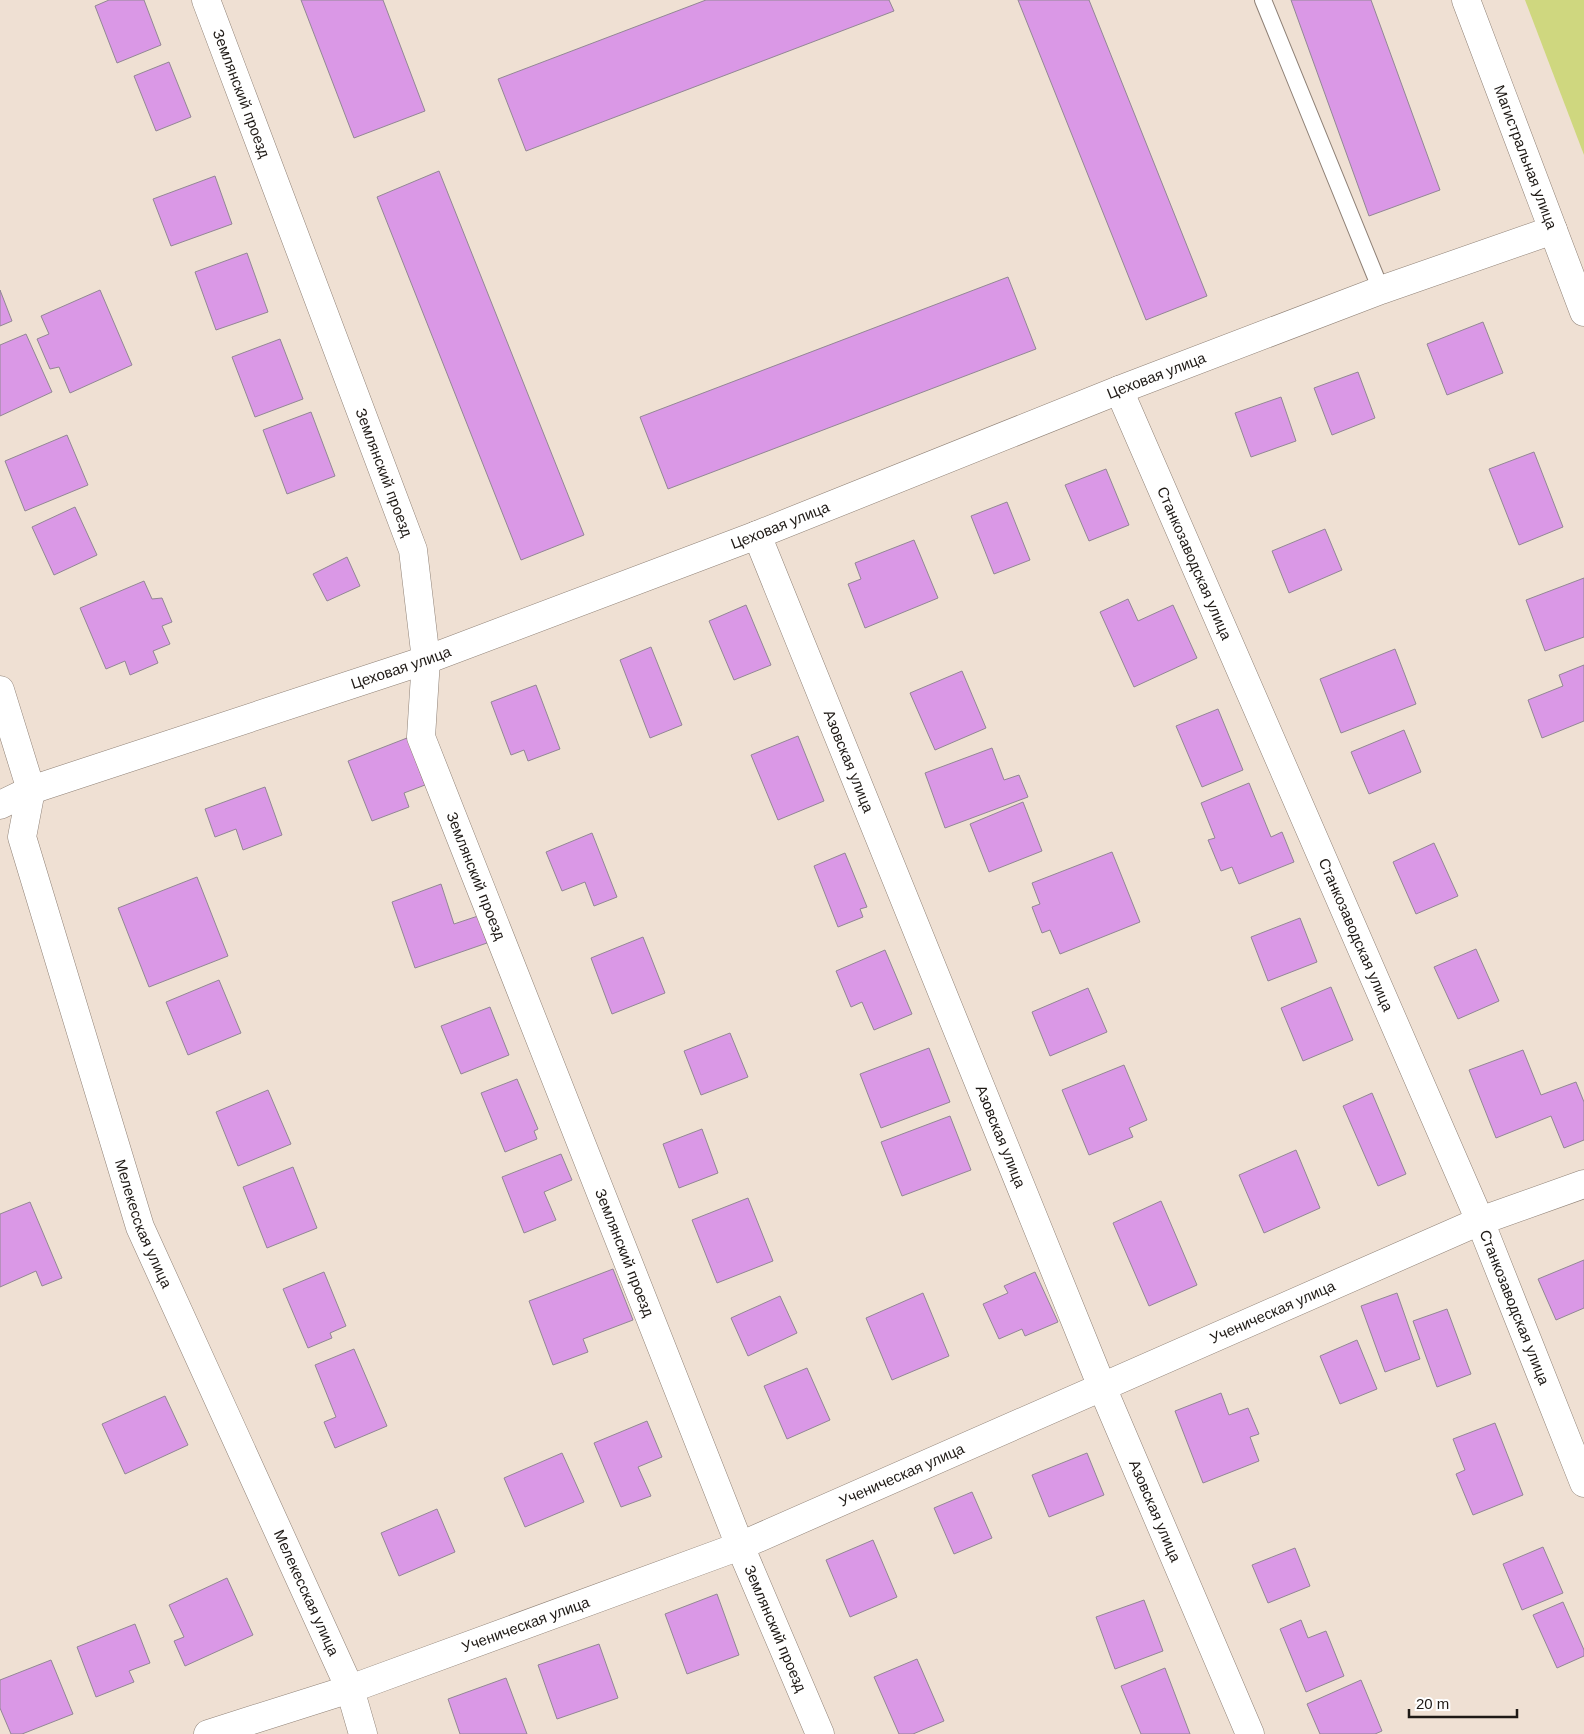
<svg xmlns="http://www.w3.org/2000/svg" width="1584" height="1734" font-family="Helvetica,sans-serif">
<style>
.green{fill:#cfd77f}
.building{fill:#da98e6;stroke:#928794}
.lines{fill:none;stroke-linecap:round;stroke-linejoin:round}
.service-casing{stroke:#8f8176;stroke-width:18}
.minor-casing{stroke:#8f8176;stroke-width:29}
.primary-casing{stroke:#8f8176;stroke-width:29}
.service{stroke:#fff;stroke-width:16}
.minor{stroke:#fff;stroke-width:28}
.primary{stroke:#fff;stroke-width:28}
.labels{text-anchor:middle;stroke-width:4.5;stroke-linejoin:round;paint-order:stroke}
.street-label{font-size:15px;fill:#1e1915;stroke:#fff}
</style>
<rect width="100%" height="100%" fill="#efe0d3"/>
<polygon class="green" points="1525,0 1584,0 1584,155"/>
<g class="building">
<polygon points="109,0 144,0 161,45 117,63 95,6"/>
<polygon points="301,0 383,0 425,111 354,138"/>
<polygon points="706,0 889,0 894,11 526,151 498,79"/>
<polygon points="1018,0 1089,0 1207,296 1146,320"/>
<polygon points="1291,0 1371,0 1440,190 1369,216"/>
<polygon points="169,62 191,117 156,131 134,76"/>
<polygon points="439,171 584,535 521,560 377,197"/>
<polygon points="215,176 232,224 171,246 153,199"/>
<polygon points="247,253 268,312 216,330 195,272"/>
<polygon points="1008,277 1036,349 668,489 640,417"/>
<polygon points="0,290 12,321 0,326"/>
<polygon points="100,290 132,365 70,393 59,367 50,369 37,339 49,334 41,316"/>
<polygon points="1483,322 1503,373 1447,395 1427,344"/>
<polygon points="26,334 52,392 0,416 0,345"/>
<polygon points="280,339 303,399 255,417 232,357"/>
<polygon points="1358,372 1375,418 1332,435 1314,388"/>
<polygon points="1281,397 1296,441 1251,457 1235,413"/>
<polygon points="311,412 335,476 287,494 263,430"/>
<polygon points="67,435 88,485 25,511 5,461"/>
<polygon points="1534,452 1563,527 1519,545 1489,469"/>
<polygon points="1106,469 1129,525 1089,541 1065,485"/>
<polygon points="1007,502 1030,560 994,574 971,516"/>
<polygon points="75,507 97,555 54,575 32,527"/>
<polygon points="1325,529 1342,570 1289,593 1272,551"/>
<polygon points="914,540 938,598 865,628 848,584 861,579 855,563"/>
<polygon points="347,557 360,586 327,601 313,574"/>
<polygon points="1584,578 1584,637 1545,651 1526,600"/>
<polygon points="144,581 152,599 162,598 172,622 162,626 170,644 153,651 158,663 130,675 125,661 106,669 80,608"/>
<polygon points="1128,599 1138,621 1173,605 1197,658 1134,687 1100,612"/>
<polygon points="746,605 771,665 734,680 709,621"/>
<polygon points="651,647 682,725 650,738 620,660"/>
<polygon points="1395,649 1416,704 1341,733 1320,679"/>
<polygon points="1584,665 1584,721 1542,738 1528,700 1563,686 1559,675"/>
<polygon points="962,671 986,728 935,750 910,693"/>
<polygon points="536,685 560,749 528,761 524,750 511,755 491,702"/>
<polygon points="1218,709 1243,770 1202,787 1176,726"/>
<polygon points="1404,730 1421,772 1369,794 1351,752"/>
<polygon points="798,736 824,801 778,820 751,755"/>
<polygon points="407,738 425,785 404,793 409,807 372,821 348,761"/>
<polygon points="992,748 1004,780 1019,775 1028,797 945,828 925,773"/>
<polygon points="1249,783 1271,837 1282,832 1294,862 1239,884 1232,867 1221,871 1208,840 1215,838 1201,803"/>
<polygon points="265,787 282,835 243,850 236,829 215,837 205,809"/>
<polygon points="1023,802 1042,851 989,872 970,824"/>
<polygon points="592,833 617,897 594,906 585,882 562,891 546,852"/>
<polygon points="1434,843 1458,896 1416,914 1393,862"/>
<polygon points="1112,852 1140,922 1060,954 1050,930 1042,933 1032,907 1040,904 1032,883"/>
<polygon points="845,853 867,907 860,909 863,917 838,927 814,866"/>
<polygon points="197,877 228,956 149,987 118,908"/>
<polygon points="441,884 454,924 478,916 487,943 415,968 392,902"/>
<polygon points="1300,918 1317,962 1268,981 1251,937"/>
<polygon points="643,937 665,993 612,1014 591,958"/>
<polygon points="1476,949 1499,1001 1458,1019 1434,967"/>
<polygon points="885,950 912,1014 874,1030 862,1002 851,1007 836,971"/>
<polygon points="219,980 241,1033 188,1055 166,1002"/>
<polygon points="1331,987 1353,1040 1303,1061 1281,1008"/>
<polygon points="1088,988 1107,1032 1050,1056 1032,1012"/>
<polygon points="490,1007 509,1055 461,1074 441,1026"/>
<polygon points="730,1033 748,1077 701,1095 684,1051"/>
<polygon points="929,1048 950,1102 881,1128 860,1074"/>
<polygon points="1523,1050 1541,1095 1576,1082 1584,1102 1584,1140 1564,1148 1551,1116 1496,1138 1469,1070"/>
<polygon points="1124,1065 1147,1120 1129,1128 1133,1137 1089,1155 1062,1090"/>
<polygon points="517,1079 538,1129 534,1131 537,1139 505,1152 481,1093"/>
<polygon points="268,1090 291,1144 238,1166 216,1112"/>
<polygon points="1372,1093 1406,1174 1378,1186 1343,1106"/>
<polygon points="950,1116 971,1170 902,1196 881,1142"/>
<polygon points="702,1129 718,1173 679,1188 663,1144"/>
<polygon points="1296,1150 1320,1208 1264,1233 1239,1175"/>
<polygon points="561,1154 572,1180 544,1192 556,1220 524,1233 502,1177"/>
<polygon points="293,1167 317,1228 267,1248 243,1187"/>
<polygon points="748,1198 773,1261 717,1283 692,1220"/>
<polygon points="1161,1201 1197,1285 1149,1306 1113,1223"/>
<polygon points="30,1202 62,1278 42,1286 36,1271 0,1287 0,1214"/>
<polygon points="1584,1260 1584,1308 1556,1320 1538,1279"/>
<polygon points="613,1269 633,1320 583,1339 588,1352 553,1365 529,1301"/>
<polygon points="324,1272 346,1326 330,1333 332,1338 308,1348 283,1289"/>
<polygon points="1035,1272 1058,1322 1025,1336 1022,1329 999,1339 983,1304 1008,1293 1004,1286"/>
<polygon points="923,1293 949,1356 892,1380 866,1318"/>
<polygon points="1397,1293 1420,1359 1385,1372 1361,1306"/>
<polygon points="780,1296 797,1333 748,1356 731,1318"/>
<polygon points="1447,1309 1471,1374 1437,1387 1413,1321"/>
<polygon points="1357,1340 1377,1389 1340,1404 1320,1356"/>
<polygon points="354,1349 387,1426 335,1448 324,1422 336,1417 315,1365"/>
<polygon points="807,1368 830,1420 787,1439 764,1386"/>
<polygon points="1221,1393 1229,1415 1248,1408 1259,1434 1250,1437 1259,1461 1203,1483 1175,1411"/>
<polygon points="165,1396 188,1445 125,1474 102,1424"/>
<polygon points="647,1421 662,1457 638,1467 651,1496 621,1507 594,1443"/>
<polygon points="1495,1423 1523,1495 1473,1515 1456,1474 1465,1470 1453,1439"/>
<polygon points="562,1453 584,1502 525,1527 504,1478"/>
<polygon points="1087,1453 1104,1495 1049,1517 1032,1475"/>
<polygon points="972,1492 992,1538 954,1554 934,1508"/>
<polygon points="437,1509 455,1552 399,1576 381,1533"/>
<polygon points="873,1540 897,1597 850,1617 826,1560"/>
<polygon points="1543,1547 1563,1593 1522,1610 1503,1564"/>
<polygon points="1295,1548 1310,1586 1268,1603 1252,1565"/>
<polygon points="227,1578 253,1635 185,1666 174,1641 184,1637 169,1605"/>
<polygon points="717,1594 739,1655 687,1674 665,1614"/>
<polygon points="1144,1600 1163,1651 1115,1669 1096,1617"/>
<polygon points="1563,1602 1584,1650 1584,1656 1557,1668 1533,1615"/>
<polygon points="1301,1620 1308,1638 1326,1631 1344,1676 1306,1692 1280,1629"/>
<polygon points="135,1624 150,1663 129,1671 134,1682 96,1697 77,1647"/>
<polygon points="599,1644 618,1698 557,1719 538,1665"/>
<polygon points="917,1659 944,1721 913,1734 899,1734 874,1677"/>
<polygon points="51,1660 73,1714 22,1734 11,1734 0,1708 0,1680"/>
<polygon points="1165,1668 1190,1734 1141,1734 1121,1686"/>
<polygon points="506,1678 527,1734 460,1734 448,1699"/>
<polygon points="1361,1680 1382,1731 1375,1734 1320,1734 1307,1704"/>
</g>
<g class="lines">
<defs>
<polyline id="service" points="1263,0 1381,290"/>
<g id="minor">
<path id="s1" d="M206 0 413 550 426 660 421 737 740 1546 820 1734"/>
<path id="s2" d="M1119 390 1480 1221 1584 1483"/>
<path id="s3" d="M757 535 1102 1387 1250 1734"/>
<path id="s4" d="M0 690 31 790 22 837 140 1227 350 1689 363 1734"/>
<path id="s5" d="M0 805 31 790 426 660 757 535 1119 390 1381 290 1553 230"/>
<path id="s6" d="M208 1734 350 1689 740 1546 1480 1221 1584 1184"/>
</g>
<g id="primary">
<path id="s7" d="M1466 0 1584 312"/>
</g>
</defs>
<use href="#service" class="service-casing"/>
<use href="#minor" class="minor-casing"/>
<use href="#primary" class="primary-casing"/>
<use href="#service" class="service"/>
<use href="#minor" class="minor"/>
<use href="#primary" class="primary"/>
</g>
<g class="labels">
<g class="street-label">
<text dy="5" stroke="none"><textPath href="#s1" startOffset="100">Землянский проезд</textPath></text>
<text dy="5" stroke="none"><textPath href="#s7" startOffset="168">Магистральная улица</textPath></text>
<text dy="5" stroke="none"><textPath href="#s5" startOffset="1234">Цеховая улица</textPath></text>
<text dy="5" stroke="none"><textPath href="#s1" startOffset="505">Землянский проезд</textPath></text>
<text dy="5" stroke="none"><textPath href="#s5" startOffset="829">Цеховая улица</textPath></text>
<text dy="5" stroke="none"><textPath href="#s2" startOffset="189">Станкозаводская улица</textPath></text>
<text dy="5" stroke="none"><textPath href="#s5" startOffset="424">Цеховая улица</textPath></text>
<text dy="5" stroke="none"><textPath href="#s3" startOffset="244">Азовская улица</textPath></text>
<text dy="5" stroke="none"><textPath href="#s1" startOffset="925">Землянский проезд</textPath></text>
<text dy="5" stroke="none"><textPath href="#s2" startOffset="594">Станкозаводская улица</textPath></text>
<text dy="5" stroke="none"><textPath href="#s3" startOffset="649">Азовская улица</textPath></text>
<text dy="5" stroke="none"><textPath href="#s4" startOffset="558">Мелекесская улица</textPath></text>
<text dy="5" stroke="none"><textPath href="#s1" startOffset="1330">Землянский проезд</textPath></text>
<text dy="5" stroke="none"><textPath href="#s2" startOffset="999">Станкозаводская улица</textPath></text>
<text dy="5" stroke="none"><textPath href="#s6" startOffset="1146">Ученическая улица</textPath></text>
<text dy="5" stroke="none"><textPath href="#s6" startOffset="741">Ученическая улица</textPath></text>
<text dy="5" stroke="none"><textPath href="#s3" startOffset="1054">Азовская улица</textPath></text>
<text dy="5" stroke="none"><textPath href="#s4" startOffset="962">Мелекесская улица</textPath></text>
<text dy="5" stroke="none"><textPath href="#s6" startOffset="336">Ученическая улица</textPath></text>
<text dy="5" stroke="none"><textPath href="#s1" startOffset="1735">Землянский проезд</textPath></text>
</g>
</g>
<path d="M1409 1709v8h108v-8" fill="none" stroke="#1e1915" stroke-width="2.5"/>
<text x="1416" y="1709" font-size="15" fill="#1e1915" stroke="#ffffff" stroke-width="4" paint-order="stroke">20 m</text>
</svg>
